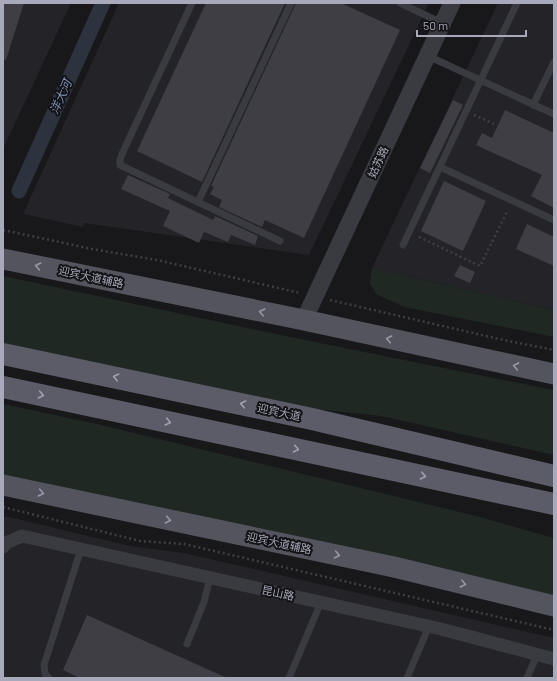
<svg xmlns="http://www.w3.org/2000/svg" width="557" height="681" font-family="Barlow,'Noto Sans SC',sans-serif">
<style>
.built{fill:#242327}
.green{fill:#1f2822}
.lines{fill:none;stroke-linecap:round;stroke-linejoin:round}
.canal{stroke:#2c333f;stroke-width:15}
.building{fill:#3f3e45}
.path{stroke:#3e3e46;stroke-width:2.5;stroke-dasharray:2 3;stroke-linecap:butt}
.service{stroke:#3a3a41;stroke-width:7}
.minor{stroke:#3a3a41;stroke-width:13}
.tertiary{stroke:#3a3a41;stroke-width:17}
.primary{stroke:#54545e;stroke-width:21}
.trunk{stroke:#5c5c68;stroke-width:22}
.oneway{stroke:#9799a8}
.oneway2{stroke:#a0a2b3}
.labels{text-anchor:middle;stroke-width:4;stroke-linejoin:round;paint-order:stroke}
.street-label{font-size:11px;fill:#a8aabb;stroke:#131215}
.water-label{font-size:12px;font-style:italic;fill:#7c91b9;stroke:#131215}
</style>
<rect width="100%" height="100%" fill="#18171a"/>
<g class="built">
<polygon points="3,3 71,3 3,149"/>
<polygon points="119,3 429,3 309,255 84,223 83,227 23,214"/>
<polygon points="498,3 554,3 554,310 372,268"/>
<polygon points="3,517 9,517 130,546 184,553 554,638 554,678 3,678"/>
</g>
<g class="green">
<polygon points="372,268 554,310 554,337 404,307 376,294 370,283"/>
<polygon points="3,276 290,337 554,390 554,455 381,416 315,409 3,343"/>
<polygon points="3,404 97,424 476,516 554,538 554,599 3,477"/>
</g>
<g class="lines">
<polyline class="canal" points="19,191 103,3"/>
</g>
<g class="building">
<polygon points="3,3 24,3 6,60 3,59"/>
<polygon points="206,3 285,3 202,182 137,151"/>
<polygon points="296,3 341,3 400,30 304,238 265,220 262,227 219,207 222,200 210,194 214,187 211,186"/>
<polygon points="453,100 463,105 430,173 420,168"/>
<polygon points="505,110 554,133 554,208 531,196 542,175 476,145 482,133 492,138"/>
<polygon points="128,175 170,194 168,198 213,220 215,216 258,236 255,245 231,235 228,242 204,232 199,243 163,226 170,211 121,189"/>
<polygon points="444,181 486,201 463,251 421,231"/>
<polygon points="527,224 554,237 554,266 516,249"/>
<polygon points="460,265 475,272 470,283 454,276"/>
<polygon points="87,615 227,678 80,678 63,670"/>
</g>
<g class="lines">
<g class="path">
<polyline points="474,115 494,124"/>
<polyline points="3,230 92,249 157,260 300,293"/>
<polyline points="419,237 480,266 508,210"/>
<polyline points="330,300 499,339 554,350"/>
<polyline points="3,507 140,541 184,544 554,630"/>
</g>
<g class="service">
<polyline points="192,3 122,154 120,160 120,165 280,241"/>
<polyline points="400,3 442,23"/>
<polyline points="428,56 554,114"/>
<polyline points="533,105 554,62"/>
<polyline points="440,167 554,220"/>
<polyline points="198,202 291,3"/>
<polyline points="403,245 517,3"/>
<polyline points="187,644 204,602 210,578"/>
<polyline points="49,678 45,674 44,665 81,549"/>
<polyline points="289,678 321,602"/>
<polyline points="407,678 429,626"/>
<polyline points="527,678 537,655"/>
</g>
<polyline class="minor" points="3,547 6,543 22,536 441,629 554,659"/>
<polyline class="tertiary" points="304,320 452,3"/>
<g class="primary">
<polyline points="3,259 304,320 554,374"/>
<polyline points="3,485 394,567 554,606"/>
</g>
<g class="trunk">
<polyline points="3,354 312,419 554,476"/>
<polyline points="3,387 554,504"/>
</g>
</g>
<defs><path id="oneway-chevron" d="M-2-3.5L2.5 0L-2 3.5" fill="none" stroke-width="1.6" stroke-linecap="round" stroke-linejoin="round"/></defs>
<g class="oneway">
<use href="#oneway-chevron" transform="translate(38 266) rotate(-168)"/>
<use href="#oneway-chevron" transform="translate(262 312) rotate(-168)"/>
<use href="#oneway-chevron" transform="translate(389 339) rotate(-168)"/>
<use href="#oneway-chevron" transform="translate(516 366) rotate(-169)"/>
<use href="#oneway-chevron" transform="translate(41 493) rotate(12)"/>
<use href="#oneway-chevron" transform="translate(168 520) rotate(12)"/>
<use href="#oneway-chevron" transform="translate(337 555) rotate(12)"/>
<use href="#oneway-chevron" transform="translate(463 584) rotate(14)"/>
</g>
<g class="oneway2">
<use href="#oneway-chevron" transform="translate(116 377) rotate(-168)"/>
<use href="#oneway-chevron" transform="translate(41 395) rotate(12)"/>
<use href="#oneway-chevron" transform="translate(243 404) rotate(-168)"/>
<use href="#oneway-chevron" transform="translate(168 422) rotate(12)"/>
<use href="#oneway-chevron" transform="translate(296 449) rotate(12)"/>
<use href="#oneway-chevron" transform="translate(423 476) rotate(12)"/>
</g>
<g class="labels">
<g class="street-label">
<text transform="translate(378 162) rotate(-65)" y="4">姑苏路</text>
<text transform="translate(91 277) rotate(12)" y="4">迎宾大道辅路</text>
<text transform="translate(279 412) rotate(12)" y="4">迎宾大道</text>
<text transform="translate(279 543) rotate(12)" y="4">迎宾大道辅路</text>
<text transform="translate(278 593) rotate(12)" y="4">昆山路</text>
</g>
<g class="water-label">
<text transform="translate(61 97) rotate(-66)" y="4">洋大河</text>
</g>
</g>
<rect width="557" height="681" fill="none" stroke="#a8aabb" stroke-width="8"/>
<path d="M417 30v6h109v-6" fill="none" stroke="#a8aabb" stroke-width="2"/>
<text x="423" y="30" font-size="12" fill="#a8aabb" stroke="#131215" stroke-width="3" paint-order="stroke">50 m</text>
</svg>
